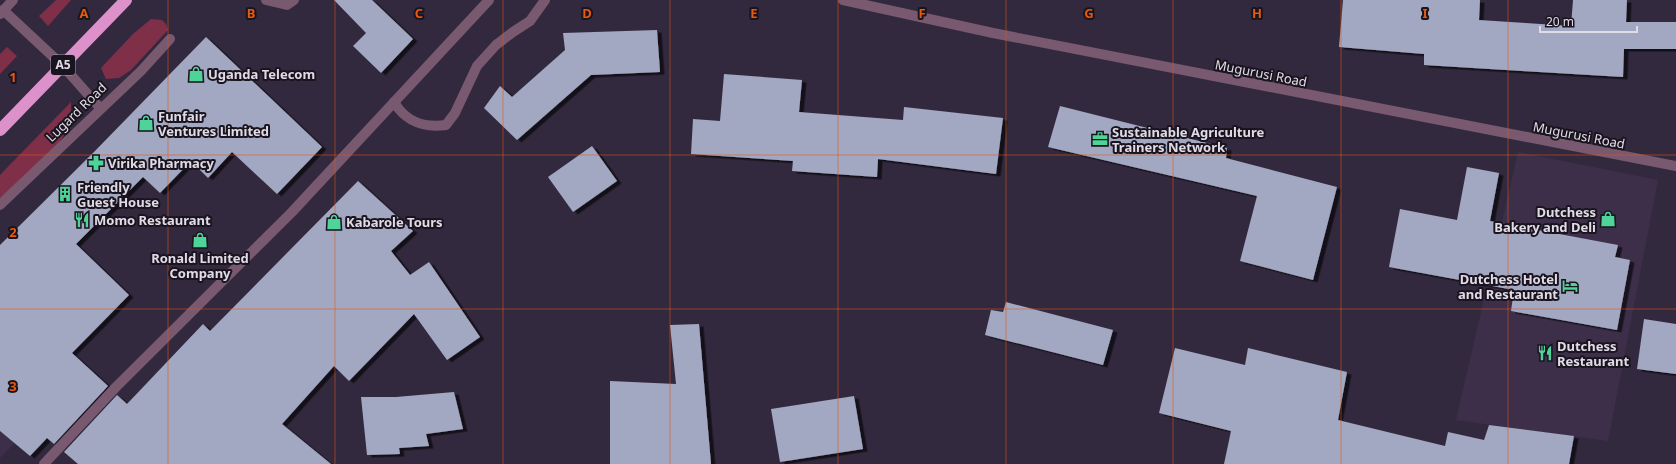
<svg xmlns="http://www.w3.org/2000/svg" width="1676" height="464" font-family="'Noto Sans',sans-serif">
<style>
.built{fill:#3d2f4a}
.green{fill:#802f48}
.building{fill:#a2a7c2;filter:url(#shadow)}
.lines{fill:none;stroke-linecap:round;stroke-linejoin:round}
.lane{stroke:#785970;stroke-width:10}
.street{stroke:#785970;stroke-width:10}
.highway{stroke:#dc91cb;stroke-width:12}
.grid{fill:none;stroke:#e8590c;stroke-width:1;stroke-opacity:0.55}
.labels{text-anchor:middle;stroke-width:4;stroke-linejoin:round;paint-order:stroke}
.shield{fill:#19141e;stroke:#a59fab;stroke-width:1}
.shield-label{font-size:12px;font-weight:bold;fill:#e1dbe8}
.street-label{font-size:13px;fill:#e1dbe8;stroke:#19141e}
.poi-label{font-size:13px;font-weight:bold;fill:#e1dbe8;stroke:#19141e;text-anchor:start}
.grid-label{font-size:13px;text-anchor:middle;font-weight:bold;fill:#e8590c;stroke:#19141e;stroke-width:4;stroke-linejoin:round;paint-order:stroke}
</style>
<defs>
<filter id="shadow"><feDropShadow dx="4.5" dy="2.5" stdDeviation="0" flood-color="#0009"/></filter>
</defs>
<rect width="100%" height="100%" fill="#33293e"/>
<g class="built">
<polygon points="1518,152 1658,180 1608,441 1456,420"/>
<polygon points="0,431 15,443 0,458"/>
</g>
<g class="green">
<polygon points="56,0 71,0 48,26 39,16"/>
<polygon points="151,19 162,20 166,24 168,30 131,70 119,78 106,79 101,68 133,34"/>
<polygon points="7,47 17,56 0,74 0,54"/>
<path d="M71 102C71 111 71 123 66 132 51 158 24 179 4 200L0 197V175Z"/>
</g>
<g class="building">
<polygon points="334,0 372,0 413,39 381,73 353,46 366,33"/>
<polygon points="1343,0 1480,0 1479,20 1571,26 1573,0 1627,0 1626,22 1676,22 1676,49 1624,49 1623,77 1424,65 1424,54 1339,47"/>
<polygon points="657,30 660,72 591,75 517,140 484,108 500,86 512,97 565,50 563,33"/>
<polygon points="206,37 322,147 277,194 232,152 208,178 191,161 160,193 143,177 76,244 129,295 72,353 108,386 54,444 47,438 30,456 0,431 0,245 94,152"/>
<polygon points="724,74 802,80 799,112 903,120 904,107 1003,118 996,174 878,159 877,177 792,171 793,161 691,154 693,119 720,121"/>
<polygon points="1060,106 1227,148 1226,158 1337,187 1313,280 1240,261 1257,196 1048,147"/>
<polygon points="592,146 617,181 573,212 548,177"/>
<polygon points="1467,167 1499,173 1490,221 1618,245 1615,257 1630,260 1617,330 1511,311 1514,290 1389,267 1400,209 1457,220"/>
<polygon points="358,181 413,231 391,251 410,275 429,262 480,337 447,360 414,314 349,381 334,366 282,424 331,464 78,464 64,452 117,395 127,404 203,324 210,331"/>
<polygon points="1006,302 1113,330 1103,365 985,335 991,310 1003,312"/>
<polygon points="1644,319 1676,324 1676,374 1637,369"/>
<polygon points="699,324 711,464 610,464 610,381 676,384 670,325"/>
<polygon points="1175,348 1245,365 1248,348 1347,372 1338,420 1445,446 1448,432 1484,440 1489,425 1574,436 1569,464 1224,464 1231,431 1159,413"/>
<polygon points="454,392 463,429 426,434 429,446 399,448 400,454 367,455 361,397 396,397"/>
<polygon points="854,396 863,449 780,462 771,409"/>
</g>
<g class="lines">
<polyline class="lane" points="266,0 287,5 294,0"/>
<g class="street">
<polyline points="843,0 993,33 1676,166"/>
<polyline points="3,10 62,65 100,108"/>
<polyline points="0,14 13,0"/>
<path d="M394 102C406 122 423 128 446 125L455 113 477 66 496 45 513 32 530 21 545 0"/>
<polyline points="0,205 141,71 170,39"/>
<polyline points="44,464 116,387 292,212 489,0"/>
</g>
<polyline class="highway" points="0,130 126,0"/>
</g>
<path class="grid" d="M168 0V464M335 0V464M503 0V464M670 0V464M838 0V464M1006 0V464M1173 0V464M1341 0V464M1508 0V464M0 155H1676M0 309H1676"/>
<defs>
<symbol id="shop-bare" viewBox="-9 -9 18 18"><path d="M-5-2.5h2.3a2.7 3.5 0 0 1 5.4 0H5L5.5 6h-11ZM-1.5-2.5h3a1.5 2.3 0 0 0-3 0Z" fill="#4ed399" stroke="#19141e" stroke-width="2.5" paint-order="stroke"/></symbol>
<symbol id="office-bare" viewBox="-9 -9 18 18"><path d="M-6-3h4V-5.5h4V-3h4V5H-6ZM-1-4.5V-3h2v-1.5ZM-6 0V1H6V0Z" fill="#4ed399" stroke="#19141e" stroke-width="2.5" paint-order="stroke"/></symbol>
<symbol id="pharmacy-bare" viewBox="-9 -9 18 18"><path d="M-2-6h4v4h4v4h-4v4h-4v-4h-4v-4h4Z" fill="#4ed399" stroke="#19141e" stroke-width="2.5" paint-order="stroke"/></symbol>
<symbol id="building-bare" viewBox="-9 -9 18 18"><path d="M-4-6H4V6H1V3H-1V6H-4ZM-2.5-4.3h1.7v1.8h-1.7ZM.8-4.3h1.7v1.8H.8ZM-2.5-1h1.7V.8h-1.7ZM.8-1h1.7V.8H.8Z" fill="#4ed399" stroke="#19141e" stroke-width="2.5" paint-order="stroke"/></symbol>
<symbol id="restaurant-bare" viewBox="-9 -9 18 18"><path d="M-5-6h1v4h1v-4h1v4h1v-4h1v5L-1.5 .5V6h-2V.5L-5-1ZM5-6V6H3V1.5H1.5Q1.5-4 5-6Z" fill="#4ed399" stroke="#19141e" stroke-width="2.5" paint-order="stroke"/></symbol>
<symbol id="hotel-bare" viewBox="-9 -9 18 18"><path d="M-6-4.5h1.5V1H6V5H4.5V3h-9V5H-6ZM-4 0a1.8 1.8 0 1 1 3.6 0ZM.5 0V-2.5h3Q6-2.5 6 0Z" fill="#4ed399" stroke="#19141e" stroke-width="2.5" paint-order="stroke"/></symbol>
</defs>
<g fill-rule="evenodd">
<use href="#shop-bare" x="185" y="63" width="22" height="22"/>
<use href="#shop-bare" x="135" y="112" width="22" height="22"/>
<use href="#office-bare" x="1089" y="128" width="22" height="22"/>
<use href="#pharmacy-bare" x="85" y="152" width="22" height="22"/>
<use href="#building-bare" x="54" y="183" width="22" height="22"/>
<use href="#shop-bare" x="1597" y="208" width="22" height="22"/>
<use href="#restaurant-bare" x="71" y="209" width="22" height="22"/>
<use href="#shop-bare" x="323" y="211" width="22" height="22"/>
<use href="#shop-bare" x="189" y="229" width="22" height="22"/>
<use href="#hotel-bare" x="1559" y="275" width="22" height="22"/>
<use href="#restaurant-bare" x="1534" y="342" width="22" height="22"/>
</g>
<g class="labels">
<rect class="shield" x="51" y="55" width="24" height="20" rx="3"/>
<g class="shield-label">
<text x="63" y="69">A5</text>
</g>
<g class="street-label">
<text transform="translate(1261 73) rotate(11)" y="5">Mugurusi Road</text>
<text transform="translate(76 112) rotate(-44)" y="5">Lugard Road</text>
<text transform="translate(1579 135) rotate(11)" y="5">Mugurusi Road</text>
</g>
<g class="poi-label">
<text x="208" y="79">Uganda Telecom</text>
<text x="158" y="121">Funfair<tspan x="158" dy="15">Ventures Limited</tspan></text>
<text x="1112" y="137">Sustainable Agriculture<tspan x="1112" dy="15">Trainers Network</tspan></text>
<text x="108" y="168">Virika Pharmacy</text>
<text x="77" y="192">Friendly<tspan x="77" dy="15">Guest House</tspan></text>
<text x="1596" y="217" text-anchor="end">Dutchess<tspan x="1596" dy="15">Bakery and Deli</tspan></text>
<text x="94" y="225">Momo Restaurant</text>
<text x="346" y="227">Kabarole Tours</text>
<text x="200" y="263" text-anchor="middle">Ronald Limited<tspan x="200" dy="15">Company</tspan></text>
<text x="1558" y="284" text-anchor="end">Dutchess Hotel<tspan x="1558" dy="15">and Restaurant</tspan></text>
<text x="1557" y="351">Dutchess<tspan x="1557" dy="15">Restaurant</tspan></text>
</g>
</g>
<g class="grid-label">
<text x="84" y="18">A</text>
<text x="251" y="18">B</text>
<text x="419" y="18">C</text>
<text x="587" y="18">D</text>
<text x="754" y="18">E</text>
<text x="922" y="18">F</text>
<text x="1089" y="18">G</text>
<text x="1257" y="18">H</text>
<text x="1425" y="18">I</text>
<text x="13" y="82">1</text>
<text x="13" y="237">2</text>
<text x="13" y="391">3</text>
</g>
<path d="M1540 26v6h97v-6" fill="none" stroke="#e1dbe8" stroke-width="2"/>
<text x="1546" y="26" font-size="12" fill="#e1dbe8" stroke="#19141e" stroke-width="3" paint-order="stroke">20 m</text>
</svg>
